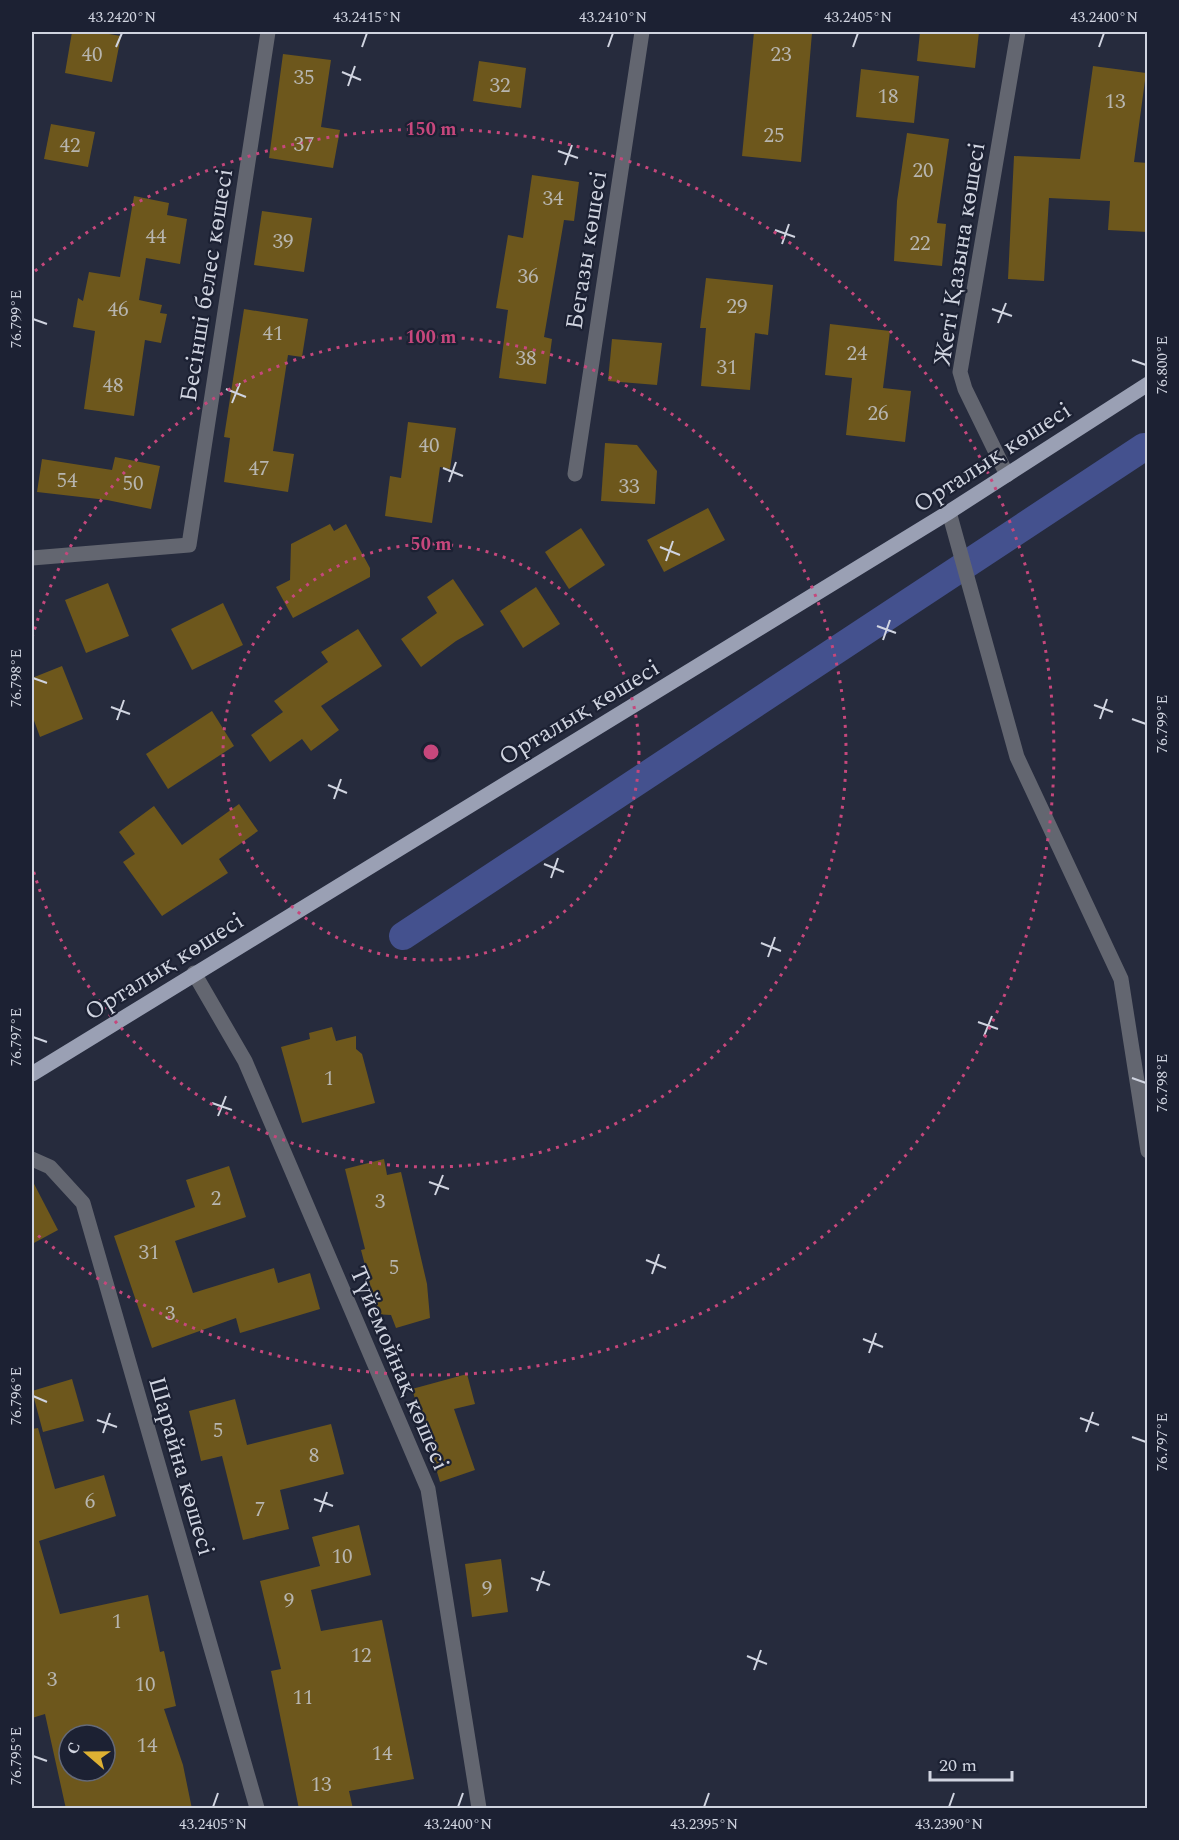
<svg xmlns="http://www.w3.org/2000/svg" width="1179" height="1840" font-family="Spectral,serif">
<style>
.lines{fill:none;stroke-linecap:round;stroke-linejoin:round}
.canal{stroke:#44518e;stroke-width:28}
.building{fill:#6d571c;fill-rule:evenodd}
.minor{stroke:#636670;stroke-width:15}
.major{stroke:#9aa0b4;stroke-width:15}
.ticks{fill:none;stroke:#d0d4e0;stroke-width:2}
.ring{fill:none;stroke:#c6477c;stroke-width:3;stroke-dasharray:3 6}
.labels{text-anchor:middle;stroke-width:4.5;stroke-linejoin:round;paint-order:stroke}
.number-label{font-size:21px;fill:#b7b5af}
.street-label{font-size:24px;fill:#d0d4e0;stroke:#1c2133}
.centre{fill:#c6477c;stroke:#1c2133;stroke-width:3}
.ring-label{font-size:18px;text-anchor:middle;font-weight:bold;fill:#c6477c;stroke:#1c2133;stroke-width:4.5;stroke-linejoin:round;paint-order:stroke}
.neatline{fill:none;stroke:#d0d4e0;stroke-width:2}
.ticks-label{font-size:15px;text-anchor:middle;fill:#d0d4e0}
</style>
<rect width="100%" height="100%" fill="#262b3d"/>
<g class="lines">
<polyline class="canal" points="403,936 1144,447"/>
</g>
<g class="building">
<polygon points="72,32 97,32 121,36 112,82 65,73"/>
<polygon points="754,32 812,33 801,162 742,156"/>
<polygon points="920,32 979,32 975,68 917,61"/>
<polygon points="283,54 331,60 321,127 340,130 333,168 269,158"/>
<polygon points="479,61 526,68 521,108 473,101"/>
<polygon points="1093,66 1146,73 1134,162 1148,163 1148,232 1108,230 1110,201 1049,198 1044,281 1008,279 1014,156 1080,159"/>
<polygon points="861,69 919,76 914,123 856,117"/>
<polygon points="51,124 95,132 88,167 44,159"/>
<polygon points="907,133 949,139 937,223 946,224 942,266 894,261 897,201"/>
<polygon points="532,175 579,182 574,221 564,220 544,337 552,339 546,384 499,378 508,310 496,308 508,235 523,238"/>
<polygon points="134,196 169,203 167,215 187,219 180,264 146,258 139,300 162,305 160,313 167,314 161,343 145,340 134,416 84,409 95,331 73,327 78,298 83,301 89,272 120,277"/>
<polygon points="262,211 312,218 304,272 254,265"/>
<polygon points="706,278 773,285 768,335 755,333 750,390 701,386 706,328 700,328"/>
<polygon points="244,309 308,319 302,357 288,355 273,451 294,454 288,492 224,482 230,438 224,437"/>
<polygon points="830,324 890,331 883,388 911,391 905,442 846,435 852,378 825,375"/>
<polygon points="612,339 662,343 657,385 608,381"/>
<polygon points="408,422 456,428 450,469 440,467 432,523 385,516 390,476 401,478"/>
<polygon points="605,443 637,445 657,471 655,504 601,501"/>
<polygon points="115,457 160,466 151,509 107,500 37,492 42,459 112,470"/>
<polygon points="708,508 725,540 664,572 647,540"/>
<polygon points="330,524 334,531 346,524 370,568 370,577 293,618 276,587 290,580 291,544"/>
<polygon points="581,528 605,565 569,589 545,552"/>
<polygon points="453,579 484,625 456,641 421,667 401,639 437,613 427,597"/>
<polygon points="108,583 129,636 86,653 65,600"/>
<polygon points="536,587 560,624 523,648 500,611"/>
<polygon points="223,603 243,645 192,670 171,629"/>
<polygon points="358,629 382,666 321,706 339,730 311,751 302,739 270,762 251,735 283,712 274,701 328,662 321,652"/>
<polygon points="62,666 83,719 40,737 32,715 32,678"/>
<polygon points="212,711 234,746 168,789 146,754"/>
<polygon points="239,804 258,831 219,859 228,873 162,916 123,862 135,854 119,832 154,806 182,845"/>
<polygon points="332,1027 336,1041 356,1036 356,1049 362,1054 375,1103 302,1123 281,1047 310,1039 309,1033"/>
<polygon points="384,1159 387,1175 401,1172 427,1284 430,1318 396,1328 391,1315 373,1314 368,1310 365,1301 370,1284 361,1250 365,1249 345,1169"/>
<polygon points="229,1166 246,1217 175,1241 193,1293 274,1268 278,1283 310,1273 320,1309 240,1333 236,1318 152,1348 114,1236 195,1207 186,1180"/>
<polygon points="32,1180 58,1230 32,1244"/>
<polygon points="467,1374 475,1404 454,1409 475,1470 440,1482 412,1389"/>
<polygon points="72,1379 84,1421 43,1432 32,1391"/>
<polygon points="235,1399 247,1445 331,1424 344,1474 280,1490 289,1529 243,1540 222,1456 201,1461 189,1411"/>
<path d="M38 1428 55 1489 104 1475 116 1516 39 1541 60 1614 148 1595 160 1652 164 1651 176 1706 164 1709 183 1765 192 1809H66L45 1714 32 1718V1429ZM69 1735H105V1771H69Z"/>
<polygon points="359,1525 371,1575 311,1590 321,1631 382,1620 414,1779 349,1791 353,1809 299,1809 271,1671 281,1669 260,1581 320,1566 312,1537"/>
<polygon points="501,1559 508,1612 472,1617 465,1564"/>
</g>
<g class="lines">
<g class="minor">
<polyline points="575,474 642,32"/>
<polyline points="1007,475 965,389 960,372 1018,32"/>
<polyline points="949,512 1017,757 1121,979 1148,1151"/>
<polyline points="32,558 189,545 268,32"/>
<polyline points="194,973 245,1061 428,1489 479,1808"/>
<polyline points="32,1159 50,1167 83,1203 257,1808"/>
</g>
<polyline class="major" points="32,1074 949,512 1148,384"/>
</g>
<path class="ticks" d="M116 47 122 33M362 47 367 33M608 47 613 33M853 47 858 33M1099 47 1104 33M342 72 361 80M348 86 355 66M558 151 578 158M565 165 572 145M775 230 795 237M782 244 789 224M992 309 1012 316M33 319 47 324M998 323 1006 303M1132 360 1146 365M226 389 246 397M232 403 240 383M443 468 463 476M449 482 456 462M660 547 680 555M666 561 673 541M877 626 896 633M883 640 890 620M33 678 47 683M1094 705 1113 712M111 707 130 714M1100 719 1107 699M1132 719 1146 724M117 720 124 700M328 785 347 793M334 799 341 779M544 864 564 872M551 878 558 858M761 943 781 951M768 957 775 937M978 1022 998 1029M984 1036 992 1016M33 1037 47 1042M1132 1078 1146 1083M212 1103 232 1110M218 1116 226 1096M429 1182 449 1189M435 1195 443 1175M646 1260 666 1268M652 1274 659 1254M863 1339 883 1347M869 1353 876 1333M33 1396 47 1402M1080 1418 1099 1425M97 1420 117 1427M1086 1432 1093 1412M103 1433 110 1413M1132 1437 1146 1442M314 1499 333 1506M320 1512 327 1492M531 1578 550 1585M537 1591 544 1571M747 1656 767 1664M754 1670 761 1650M33 1756 47 1761M213 1807 218 1793M458 1807 463 1793M704 1807 709 1793M949 1807 954 1793"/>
<g class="ring">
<circle cx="431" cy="752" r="208"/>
<path d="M32 638A415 415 0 1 1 32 866"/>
<path d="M35 271A623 623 0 1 1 35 1233"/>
</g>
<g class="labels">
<g class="number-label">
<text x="92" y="61">40</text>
<text x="781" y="61">23</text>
<text x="304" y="84">35</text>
<text x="500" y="92">32</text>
<text x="888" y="103">18</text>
<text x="1115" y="108">13</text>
<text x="774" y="142">25</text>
<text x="304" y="151">37</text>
<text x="70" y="152">42</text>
<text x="923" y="177">20</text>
<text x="553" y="205">34</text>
<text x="156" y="243">44</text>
<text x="283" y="248">39</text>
<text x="920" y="250">22</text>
<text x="528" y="283">36</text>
<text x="737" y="313">29</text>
<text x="118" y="316">46</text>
<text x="273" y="340">41</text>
<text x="857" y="360">24</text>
<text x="526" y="365">38</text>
<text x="727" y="374">31</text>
<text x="113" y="392">48</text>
<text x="878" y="420">26</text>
<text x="429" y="452">40</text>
<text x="259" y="475">47</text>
<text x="67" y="487">54</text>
<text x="133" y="490">50</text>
<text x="629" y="493">33</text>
<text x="329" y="1085">1</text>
<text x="216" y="1205">2</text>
<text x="380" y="1208">3</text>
<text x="149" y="1259">31</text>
<text x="394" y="1274">5</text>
<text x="170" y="1320">3</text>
<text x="218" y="1437">5</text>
<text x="314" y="1462">8</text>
<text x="90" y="1508">6</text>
<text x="260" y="1516">7</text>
<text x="342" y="1563">10</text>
<text x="487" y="1595">9</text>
<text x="289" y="1607">9</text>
<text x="117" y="1628">1</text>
<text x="361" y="1662">12</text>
<text x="52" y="1686">3</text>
<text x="145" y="1691">10</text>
<text x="303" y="1704">11</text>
<text x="147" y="1752">14</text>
<text x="382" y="1760">14</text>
<text x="321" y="1791">13</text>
</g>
<g class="street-label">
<text transform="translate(586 250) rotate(-81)" y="8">Бегазы көшесі</text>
<text transform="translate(959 254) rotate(-81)" y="8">Жеті Қазына көшесі</text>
<text transform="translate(206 285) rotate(-81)" y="8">Бесінші белес көшесі</text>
<text transform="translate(992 457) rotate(-33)" y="8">Орталық көшесі</text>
<text transform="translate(579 712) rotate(-31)" y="8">Орталық көшесі</text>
<text transform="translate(164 966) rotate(-32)" y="8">Орталық көшесі</text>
<text transform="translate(400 1368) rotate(67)" y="8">Түйемойнақ көшесі</text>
<text transform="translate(182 1466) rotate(74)" y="8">Шарайна көшесі</text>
</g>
</g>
<circle cx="431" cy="752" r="9" class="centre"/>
<g class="ring-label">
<text x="431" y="135">150 m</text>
<text x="431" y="343">100 m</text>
<text x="431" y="550">50 m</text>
</g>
<rect width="1179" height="1840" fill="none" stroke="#1c2133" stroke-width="66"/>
<g transform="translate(87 1753) rotate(290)"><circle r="28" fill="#1c2133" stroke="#646978" stroke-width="1.5"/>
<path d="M0-4.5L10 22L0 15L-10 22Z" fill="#deb133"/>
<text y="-9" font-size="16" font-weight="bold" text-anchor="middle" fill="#d0d4e0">С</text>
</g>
<path d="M930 1771v9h82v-9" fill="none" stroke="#d0d4e0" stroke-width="3"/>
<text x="939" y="1771" font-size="18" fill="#d0d4e0" stroke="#1c2133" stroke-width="4.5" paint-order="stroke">20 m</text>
<rect x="33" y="33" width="1113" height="1774" class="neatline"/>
<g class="ticks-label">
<text x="122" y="22">43.2420°N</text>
<text x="367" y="22">43.2415°N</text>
<text x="613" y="22">43.2410°N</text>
<text x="858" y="22">43.2405°N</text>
<text x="1104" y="22">43.2400°N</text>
<text transform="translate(16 319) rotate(-90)" y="5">76.799°E</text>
<text transform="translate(1162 365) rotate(-90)" y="5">76.800°E</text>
<text transform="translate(16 678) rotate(-90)" y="5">76.798°E</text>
<text transform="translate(1162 724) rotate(-90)" y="5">76.799°E</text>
<text transform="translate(16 1037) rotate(-90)" y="5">76.797°E</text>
<text transform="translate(1162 1083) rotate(-90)" y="5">76.798°E</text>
<text transform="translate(16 1396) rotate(-90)" y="5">76.796°E</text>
<text transform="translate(1162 1442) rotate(-90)" y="5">76.797°E</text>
<text transform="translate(16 1756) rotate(-90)" y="5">76.795°E</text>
<text x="213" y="1829">43.2405°N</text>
<text x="458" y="1829">43.2400°N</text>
<text x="704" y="1829">43.2395°N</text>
<text x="949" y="1829">43.2390°N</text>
</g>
</svg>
